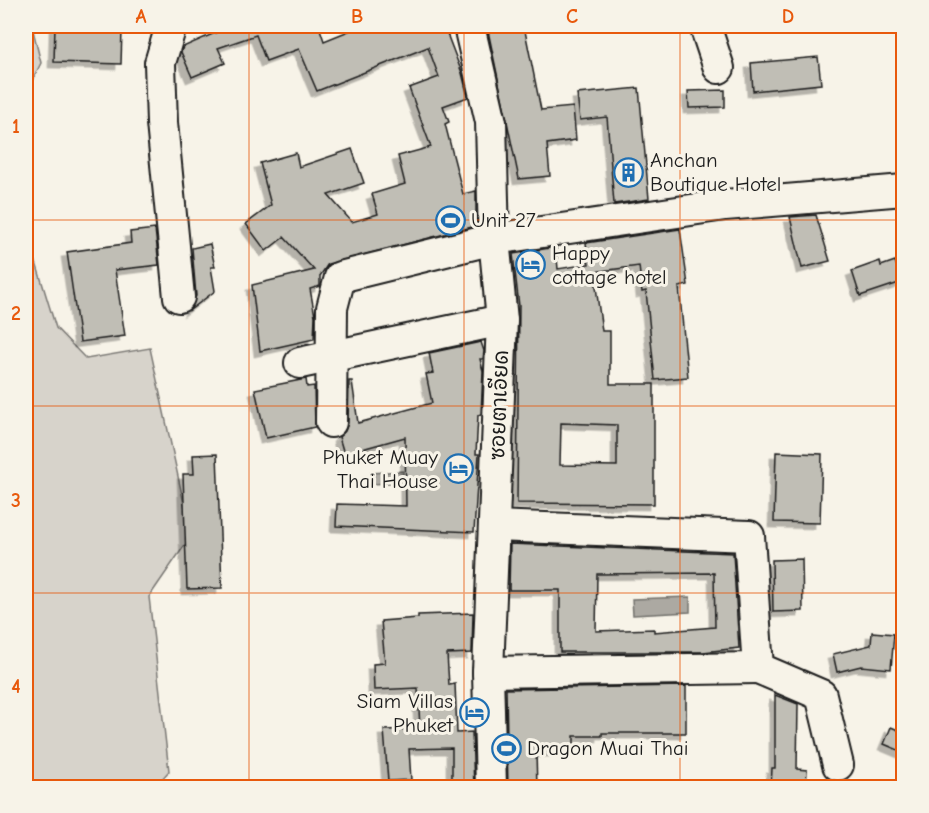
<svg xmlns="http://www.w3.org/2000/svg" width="929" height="813" font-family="'Comic Neue','Playpen Sans Thai',sans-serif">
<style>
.green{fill:#d7d3cb;stroke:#7a7874;stroke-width:1.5}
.water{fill:#aca9a2;stroke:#72716c;stroke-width:1.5}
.building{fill:#c0beb5;stroke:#1c1c1c;stroke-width:1.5;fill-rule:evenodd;filter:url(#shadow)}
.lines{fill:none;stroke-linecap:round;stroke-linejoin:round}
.minor-casing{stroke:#1c1c1c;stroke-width:34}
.minor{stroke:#f7f3e8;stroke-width:30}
.grid{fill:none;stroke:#e8590c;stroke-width:1.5;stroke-opacity:0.55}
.labels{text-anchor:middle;stroke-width:6;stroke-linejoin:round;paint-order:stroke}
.poi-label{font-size:21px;fill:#1c1c1c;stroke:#f7f3e8;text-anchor:start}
.street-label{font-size:21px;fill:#1c1c1c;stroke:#f7f3e8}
.neatline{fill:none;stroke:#e8590c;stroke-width:2}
.grid-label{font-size:20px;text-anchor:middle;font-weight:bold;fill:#e8590c}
</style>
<defs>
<filter id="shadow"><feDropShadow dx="-5.5" dy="5.5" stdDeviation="0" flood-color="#0004"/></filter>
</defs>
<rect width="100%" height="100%" fill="#f7f3e8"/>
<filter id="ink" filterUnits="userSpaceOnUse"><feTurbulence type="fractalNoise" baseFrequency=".0167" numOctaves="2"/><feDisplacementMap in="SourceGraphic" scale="12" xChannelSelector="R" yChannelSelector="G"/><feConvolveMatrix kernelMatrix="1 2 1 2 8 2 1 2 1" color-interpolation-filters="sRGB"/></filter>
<g filter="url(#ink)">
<g class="green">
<polygon points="26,26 32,26 41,63 26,93"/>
<polygon points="26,230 56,328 86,359 150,348 191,536 149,597 169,771 155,787 26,787"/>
</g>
<g class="water">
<polygon points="403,471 403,482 373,484 371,473"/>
<polygon points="690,597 690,612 633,615 632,599"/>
</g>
<g class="building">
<polygon points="55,26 122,29 121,64 54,62"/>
<polygon points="231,26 319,26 324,41 361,26 444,26 462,73 468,97 443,106 449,122 445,124 463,194 476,191 476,226 328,264 320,276 320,286 310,289 315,316 314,339 260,351 252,285 314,270 284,237 266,251 246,224 271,205 260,163 296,153 299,167 352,149 364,183 328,195 352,222 378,214 372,194 405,184 398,156 431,147 409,88 439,77 428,47 317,91 299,49 266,61 256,35 218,48 225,63 192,77 181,52 183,47"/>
<polygon points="487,26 524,26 541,110 573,107 576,140 547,144 550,176 519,179"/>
<polygon points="818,57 821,84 753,91 751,63"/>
<polygon points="639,88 649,199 614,204 607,117 580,120 577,94"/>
<polygon points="725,90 725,107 689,108 688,91"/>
<polygon points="816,215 830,261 802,268 790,217"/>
<polygon points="155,229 159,265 115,270 125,336 80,342 67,252 131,243 130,232"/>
<path d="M680 229 688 285 679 287 688 377 655 380 646 291 642 292 639 266 594 272 602 331H610V384H654V504L517 503 519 306 513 254 556 247 558 269 589 264 586 243ZM561 423 617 425V466L560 465Z"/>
<polygon points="210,244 215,267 211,267 215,291 190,310 196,296 192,248"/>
<polygon points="880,261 881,266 895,261 902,282 860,296 852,271"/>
<polygon points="481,342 484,351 483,359 480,359 483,371 481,414 478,415 476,454 479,454 474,532 336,526 337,504 406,506 405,437 344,454 339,437 345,431 348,423 349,381 352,381 358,423 432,403 426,374 433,373 429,353"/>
<polygon points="306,379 307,387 314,386 315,427 266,438 255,389"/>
<polygon points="776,452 822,454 820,523 774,522"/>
<polygon points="217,454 222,588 187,589 183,474 194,474 193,455"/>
<path d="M510 544 733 553 739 648 703 652H560V590H509ZM714 573 715 627 654 632V629L596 631 597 574Z"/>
<polygon points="802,559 803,611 773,612 772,560"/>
<polygon points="473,613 472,653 447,654 449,685 455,684 457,733 472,732 474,788 452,788 452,748 409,749 411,780 388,781 384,730 420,729 418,688 374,690 373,664 385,663 381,621 418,618 418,615"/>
<polygon points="872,632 894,634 891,669 861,666 837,672 833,654 871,645"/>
<polygon points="686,686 686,733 602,733 602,736 574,736 574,750 536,752 537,788 508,788 506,689"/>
<polygon points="775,695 798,704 797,769 807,770 806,788 771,788 772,768 775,768"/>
<polygon points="891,727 903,732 903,752 884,744"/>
</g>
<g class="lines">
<defs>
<g id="minor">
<polyline points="171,26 160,63 162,123 179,297"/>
<polyline points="469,26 491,122 494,239 502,320 488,672 491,788"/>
<polyline points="705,26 719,68"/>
<polyline points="300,363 502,320"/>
<polyline points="331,422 332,308 340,277 494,239 725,205 904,190"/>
<polyline points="495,526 749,536 758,668 821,695 838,765"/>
<polyline points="488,672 758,668"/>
</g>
</defs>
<use href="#minor" class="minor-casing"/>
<use href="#minor" class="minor"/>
</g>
</g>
<path class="grid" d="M249 26V788M464 26V788M680 26V788M26 220H904M26 406H904M26 593H904"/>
<defs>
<symbol id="building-ring" viewBox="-11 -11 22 22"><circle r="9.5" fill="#f7f3e8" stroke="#1f6fb2" stroke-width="1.5"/><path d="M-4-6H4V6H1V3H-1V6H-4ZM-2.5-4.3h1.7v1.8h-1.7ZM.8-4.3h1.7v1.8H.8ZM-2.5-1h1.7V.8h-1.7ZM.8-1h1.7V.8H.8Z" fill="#1f6fb2"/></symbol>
<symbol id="stadium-ring" viewBox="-11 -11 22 22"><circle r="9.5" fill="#f7f3e8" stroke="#1f6fb2" stroke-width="1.5"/><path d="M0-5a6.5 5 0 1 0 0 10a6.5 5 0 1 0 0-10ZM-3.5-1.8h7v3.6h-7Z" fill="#1f6fb2"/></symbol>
<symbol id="hotel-ring" viewBox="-11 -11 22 22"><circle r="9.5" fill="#f7f3e8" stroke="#1f6fb2" stroke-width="1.5"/><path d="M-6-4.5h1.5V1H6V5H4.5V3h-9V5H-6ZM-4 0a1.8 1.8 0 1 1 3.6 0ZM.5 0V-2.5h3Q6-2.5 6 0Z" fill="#1f6fb2"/></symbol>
</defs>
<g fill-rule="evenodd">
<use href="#building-ring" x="612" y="156" width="33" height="33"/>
<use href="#stadium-ring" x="434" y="204" width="33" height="33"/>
<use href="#hotel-ring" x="514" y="248" width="33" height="33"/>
<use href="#hotel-ring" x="442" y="452" width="33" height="33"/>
<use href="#hotel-ring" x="458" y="696" width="33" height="33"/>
<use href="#stadium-ring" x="490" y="732" width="33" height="33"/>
</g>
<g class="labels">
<g class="poi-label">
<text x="650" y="167">Anchan<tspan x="650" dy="24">Boutique Hotel</tspan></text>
<text x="471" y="227">Unit 27</text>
<text x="552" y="260">Happy<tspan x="552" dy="24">cottage hotel</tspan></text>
<text x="438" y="464" text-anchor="end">Phuket Muay<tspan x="438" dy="24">Thai House</tspan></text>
<text x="453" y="708" text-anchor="end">Siam Villas<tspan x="453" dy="24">Phuket</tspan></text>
<text x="527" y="755">Dragon Muai Thai</text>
</g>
<g class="street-label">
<text transform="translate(499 405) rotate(-88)" y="7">ซอยตาเอียด</text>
</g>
</g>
<rect width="929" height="813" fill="none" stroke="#f7f3e8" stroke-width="66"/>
<rect x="33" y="33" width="863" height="747" class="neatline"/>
<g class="grid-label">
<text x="141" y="23">A</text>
<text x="357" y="23">B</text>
<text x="572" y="23">C</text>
<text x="788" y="23">D</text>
<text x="16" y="133">1</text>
<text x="16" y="320">2</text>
<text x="16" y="507">3</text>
<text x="16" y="693">4</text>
</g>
</svg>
